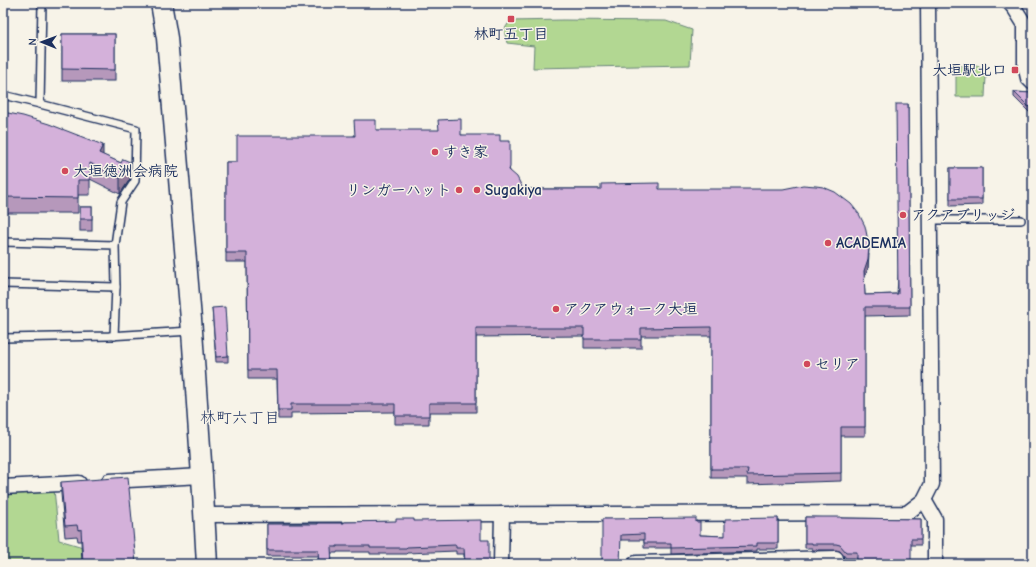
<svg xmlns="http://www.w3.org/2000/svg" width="1036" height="567" font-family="'Comic Neue','Klee One',sans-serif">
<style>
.green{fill:#b2d792;stroke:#668378}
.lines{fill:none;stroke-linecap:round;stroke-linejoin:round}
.lane-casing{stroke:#1b2f5e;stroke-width:10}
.street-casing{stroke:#1b2f5e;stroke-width:17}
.secondary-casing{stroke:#1b2f5e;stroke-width:23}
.lane{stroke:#f7f3e8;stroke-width:7}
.street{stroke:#f7f3e8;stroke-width:14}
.secondary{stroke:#f7f3e8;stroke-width:20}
.wall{fill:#b698bb;stroke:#1b2f5e}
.shaded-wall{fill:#947c99;stroke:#1b2f5e}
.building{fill:#d4b1da;stroke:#1b2f5e}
.poi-dot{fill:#d1495b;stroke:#f7f3e8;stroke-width:1.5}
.labels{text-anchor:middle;stroke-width:3;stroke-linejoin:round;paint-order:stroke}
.poi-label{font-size:15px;font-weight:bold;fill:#1b2f5e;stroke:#f7f3e8;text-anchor:start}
.neighbourhood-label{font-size:16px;fill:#1b2f5e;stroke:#f7f3e8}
</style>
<rect width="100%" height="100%" fill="#f7f3e8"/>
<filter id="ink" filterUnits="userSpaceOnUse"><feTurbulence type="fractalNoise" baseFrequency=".025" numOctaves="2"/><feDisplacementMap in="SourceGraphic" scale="8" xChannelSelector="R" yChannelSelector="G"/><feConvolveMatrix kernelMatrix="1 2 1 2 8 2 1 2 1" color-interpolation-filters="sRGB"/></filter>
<g filter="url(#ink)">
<g class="green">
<polygon points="563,20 666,21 692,30 690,65 533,68 534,46 507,43 504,30 510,21"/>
<polygon points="956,66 979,66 986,76 985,97 956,97"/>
<polygon points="54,489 59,540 83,547 86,564 3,564 3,491"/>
</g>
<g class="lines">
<defs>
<g id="lane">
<polyline points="42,3 40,104 136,129 135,181 121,202 115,245"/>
<polyline points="3,95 40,104"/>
<polyline points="930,220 1021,220"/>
<polyline points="3,242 115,245 116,287 3,284"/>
<polyline points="114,336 116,287"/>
<polyline points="3,338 109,336 191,331"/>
</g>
<g id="street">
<polyline points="1010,3 1015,9 1025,25 1025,65 1028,78 1033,83"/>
<polyline points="109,481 202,476"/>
<polyline points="3,487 79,483"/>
<polyline points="924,500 935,519 935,564"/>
<polyline points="204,515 907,513 924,500 932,484 928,3"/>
<polyline points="501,564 502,514"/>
<polyline points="636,564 636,563 836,558 836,564"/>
</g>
<polyline id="secondary" points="161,3 167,38 192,331 202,476 207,564"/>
</defs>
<use href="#lane" class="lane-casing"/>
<use href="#street" class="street-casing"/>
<use href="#secondary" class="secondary-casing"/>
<use href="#lane" class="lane"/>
<use href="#street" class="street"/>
<use href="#secondary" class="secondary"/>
</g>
<g class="wall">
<rect x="62" y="34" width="53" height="47"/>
<polygon points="1014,92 1033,93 1033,116 1014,97"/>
<polygon points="908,104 910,315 865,316 865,436 841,436 841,481 747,484 747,478 711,478 711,336 641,336 641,348 584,348 584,336 476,337 476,412 429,412 429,424 395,424 395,412 291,413 291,419 278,419 277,379 248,379 247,262 226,262 226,162 237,162 354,136 376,130 461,135 500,141 510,171 523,189 659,189 869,254 868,268 864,280 865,295 897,294"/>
<polygon points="3,112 121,163 130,162 130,179 120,194 90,179 90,195 78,195 78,213 3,213"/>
<polygon points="950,168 982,168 982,205 950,206"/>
<rect x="80" y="207" width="12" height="24"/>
<polygon points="212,308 228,356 228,362 216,362"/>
<polygon points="61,482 136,564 82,564 81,541 78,541 77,536 65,537 61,494"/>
<polygon points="805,517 841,518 921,519 921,545 911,545 857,558 846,558 840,551 836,550 812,550 812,548 805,548"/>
<polygon points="778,518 778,549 757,549 757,551 671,554 671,548 644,548 644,540 621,540 602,519 696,522 700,535 725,536"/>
<polygon points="414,521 481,540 489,560 494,563 464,557 464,554 456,554 456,551 407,553 406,554 370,554 370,552 337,552 337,553 331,553 318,556 267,556 267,524 318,524"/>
</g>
<g class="shaded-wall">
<polygon points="103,145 103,161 99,153"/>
<polygon points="130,164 130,179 120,194 120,178"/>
<polygon points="869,246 868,268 864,280 864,271"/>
</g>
<g class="building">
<polygon points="62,34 115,34 115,70 62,69"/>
<polygon points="1014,92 1033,93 1033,111"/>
<polygon points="896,104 908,104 910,307 865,307 865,427 841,427 841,473 747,475 748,469 711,469 711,327 641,328 641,339 584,339 584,328 476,328 476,403 429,403 429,416 395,416 395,404 291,404 291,410 278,410 277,370 248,370 247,253 226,253 226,162 237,162 237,136 355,136 354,120 376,120 376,130 439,130 438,120 461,119 461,135 500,135 500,141 510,141 510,167 509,170 517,177 523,189 601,189 601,184 659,183 659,189 783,189 803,185 816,186 823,187 835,192 851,204 859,214 865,226 869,246 868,259 864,271 865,295 898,294"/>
<polygon points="3,112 23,116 49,124 103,145 99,153 121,163 123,159 130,162 130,164 120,178 90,163 90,180 78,180 78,198 3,197"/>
<rect x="950" y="168" width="32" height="31"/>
<rect x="80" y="207" width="12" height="12"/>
<polygon points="225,307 228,356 216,357 212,308"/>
<polygon points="128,477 136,564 83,564 81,529 78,530 77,525 65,526 61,482"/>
<polygon points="805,517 841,517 841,518 921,519 921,539 911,539 911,564 857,564 857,552 846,552 840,545 836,544 812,544 812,543 805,543"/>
<polygon points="696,518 696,522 700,522 700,535 725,536 725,519 778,518 778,543 757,543 757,546 671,548 671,543 644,543 644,534 621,535 620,564 602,564 602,519"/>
<polygon points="396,519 414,519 414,521 481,520 481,540 489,540 489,560 493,560 494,564 465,564 464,548 456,548 456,545 407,547 406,548 370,548 370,546 337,546 337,547 331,547 332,564 319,564 318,550 267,550 267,524 318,524 318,523 344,523 344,522 396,521"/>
</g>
</g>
<g class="poi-dot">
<rect x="507" y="15" width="8" height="8" rx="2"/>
<rect x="1011" y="66" width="8" height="8" rx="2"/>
<circle cx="435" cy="152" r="4"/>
<circle cx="65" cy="171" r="4"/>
<circle cx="459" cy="190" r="4"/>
<circle cx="477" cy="190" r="4"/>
<circle cx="903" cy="215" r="4"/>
<circle cx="828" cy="243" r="4"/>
<circle cx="556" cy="309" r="4"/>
<circle cx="807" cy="364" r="4"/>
</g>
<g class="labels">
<g class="poi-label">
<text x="511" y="39" text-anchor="middle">林町五丁目</text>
<text x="1007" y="75" text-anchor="end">大垣駅北口</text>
<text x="443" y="157">すき家</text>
<text x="73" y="176">大垣徳洲会病院</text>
<text x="451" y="195" text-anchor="end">リンガーハット</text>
<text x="485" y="195">Sugakiya</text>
<text x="911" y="220">アクアブリッジ</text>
<text x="836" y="248">ACADEMIA</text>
<text x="564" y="314">アクアウォーク大垣</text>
<text x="815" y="369">セリア</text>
</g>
<g class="neighbourhood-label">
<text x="240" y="423">林町六丁目</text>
</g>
</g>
<rect width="1036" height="567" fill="none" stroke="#f7f3e8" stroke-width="16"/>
<rect x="8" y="8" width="1020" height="551" fill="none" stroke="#1b2f5e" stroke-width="1.5" filter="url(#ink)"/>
<g transform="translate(42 42) rotate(271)" stroke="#f7f3e8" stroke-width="3" paint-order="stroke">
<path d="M0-3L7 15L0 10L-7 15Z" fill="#1b2f5e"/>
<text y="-6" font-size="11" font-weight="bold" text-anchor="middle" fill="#1b2f5e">N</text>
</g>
</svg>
